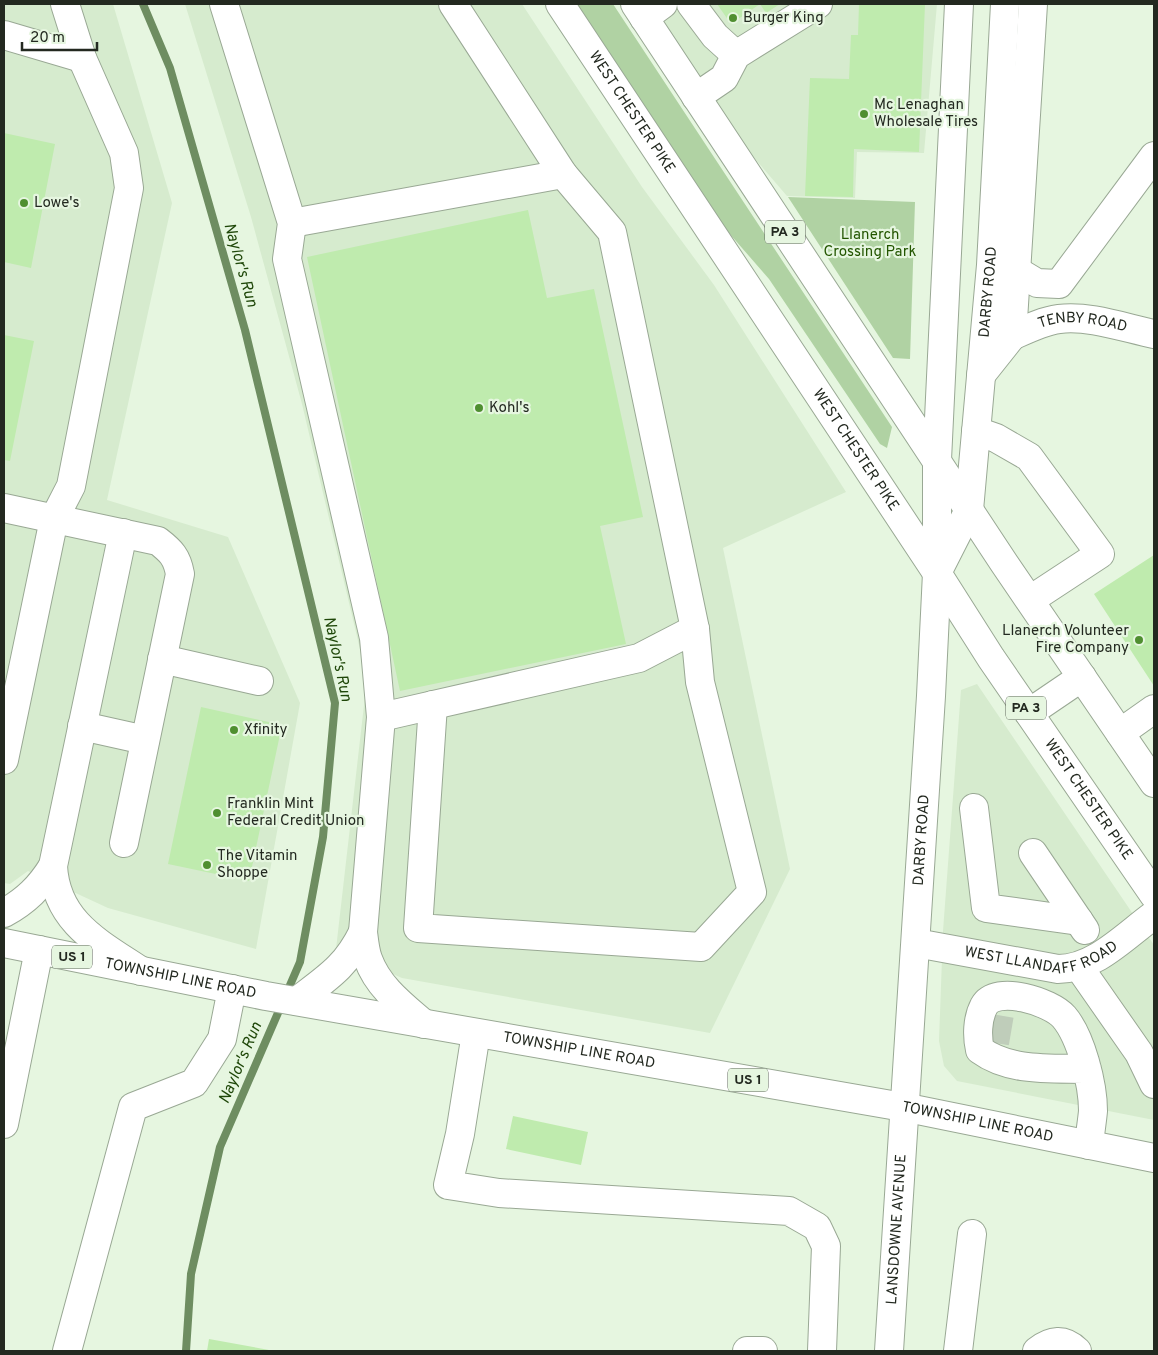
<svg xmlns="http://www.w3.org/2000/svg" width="1158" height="1355" font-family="Overpass,sans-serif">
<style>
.built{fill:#d6ebce}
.green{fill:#b0d2a3}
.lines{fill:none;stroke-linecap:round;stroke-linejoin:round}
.stream{stroke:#6e8d61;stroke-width:8}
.building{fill:#bfebae}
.minor-tunnel{stroke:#bfcdba;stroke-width:28;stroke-dasharray:28 14;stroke-linecap:butt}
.minor-casing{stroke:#99a894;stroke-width:30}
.major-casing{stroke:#99a894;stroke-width:30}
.highway-casing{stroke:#99a894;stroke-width:30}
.minor{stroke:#fff;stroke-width:28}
.major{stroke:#fff;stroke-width:28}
.highway{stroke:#fff;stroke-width:28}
.poi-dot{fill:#4f8f30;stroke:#e6f6e0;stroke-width:2}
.labels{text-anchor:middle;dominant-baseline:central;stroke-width:4.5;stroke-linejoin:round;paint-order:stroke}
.shield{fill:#e6f6e0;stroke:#5e665a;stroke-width:1}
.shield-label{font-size:14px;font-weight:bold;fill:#232920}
.poi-label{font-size:15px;fill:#232920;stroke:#e6f6e0;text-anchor:start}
.street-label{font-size:15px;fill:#232920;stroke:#e6f6e0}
.park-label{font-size:15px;fill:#235600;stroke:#e6f6e0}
.water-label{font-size:16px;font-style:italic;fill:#1f4709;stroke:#e6f6e0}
</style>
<rect width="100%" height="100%" fill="#e6f6e0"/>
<!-- built -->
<path class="built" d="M4 4H113L172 203 107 500 228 537 300 703 256 949 108 908 28 871 10 884 4 883Z
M185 4H522L642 187 714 285 846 492 723 548 790 869 710 1033 402 978 336 949 367 679 302 404 251 217Z
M652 4H937L924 153 857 152 855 198 787 196 731 131Z
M977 684 1154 945V1120L957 1081 944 1066 939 1041 943 931 961 690Z"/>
<!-- green -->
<path class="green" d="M572 4H613L892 427 887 448 880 444 769 279 722 225Z
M788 197 915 202 910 359 893 358Z"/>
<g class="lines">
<!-- stream -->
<path class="stream" d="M143 4 170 68 245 330 335 703 323 837 300 962 220 1147 191 1274 186 1351"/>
</g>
<!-- building -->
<path class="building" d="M717 4H780L766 13 760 4 731 24Z
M859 4H925L919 152 854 149 853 197 805 196 810 78 849 79 851 35H858Z
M4 133 55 144 31 268 4 262Z
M528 210 547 298 594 289 643 517 600 526 626 644 400 691 307 257Z
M4 335 34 341 10 461 4 460Z
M1154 555V686L1094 594Z
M201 707 282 725 249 881 168 864Z
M513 1116 588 1132 581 1165 506 1149Z
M209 1339 269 1350V1351H207Z"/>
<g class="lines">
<!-- minor-tunnel -->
<path class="minor-tunnel" d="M995 1043 1001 1008"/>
<!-- minor casing -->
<g class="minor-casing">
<g id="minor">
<path d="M224 4 292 223 287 259 374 638 381 717 363 932C364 940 365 951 368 959 378 987 402 1005 424 1024"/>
<path d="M691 4 715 36 736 55"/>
<path d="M644 18 663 4"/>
<path d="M4 35 82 58"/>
<path d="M696 97 724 78 736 55 818 4"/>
<path d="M292 223 563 174"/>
<path d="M1017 271 1037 283 1059 284 1154 156"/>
<path id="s1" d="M1012 336C1027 329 1043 321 1059 319 1089 315 1125 328 1154 334"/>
<path d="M976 431 996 438 1029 457 1100 554 1030 600"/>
<path d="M4 508 158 541C171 551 177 557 180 574L124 843"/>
<path d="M123 533 53 866C56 922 99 943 141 971"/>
<path d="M162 659 259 681"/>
<path d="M433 705 418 928 701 947 752 892 700 682 695 629 612 232 563 174 453 4"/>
<path d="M1029 713 1082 677"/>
<path d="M381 717 639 658 695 629"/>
<path d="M82 726 145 740"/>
<path d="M1120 733 1154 709"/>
<path d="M4 760 54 519 71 486 129 188 124 153 82 58 65 4"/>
<path d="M974 808 986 908 1079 921"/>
<path d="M1033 853 1085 930"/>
<path d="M4 913C26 901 40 887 53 866"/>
<path id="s2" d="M916 943 1058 969C1095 969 1126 935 1154 915"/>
<path d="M1079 967 1139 1053 1154 1084"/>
<path d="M297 1001C327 978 346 967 363 932"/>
<path d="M476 1033 460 1134 448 1185 499 1193 789 1211 817 1227 826 1246 822 1351"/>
<path d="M1087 1069C1051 1068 1010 1072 980 1050 977 1037 977 1019 984 1006 996 984 1051 1002 1064 1017 1081 1037 1093 1084 1093 1111 1092 1122 1090 1133 1089 1145"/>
<path d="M4 1124 39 950"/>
<path d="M67 1351 133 1107 194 1083 222 1039 232 989"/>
<path d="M747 1351H763"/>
<path d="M958 1351 972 1234"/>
<path d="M1037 1351C1051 1340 1064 1338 1077 1351"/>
</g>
</g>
<!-- major casing -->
<g class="major-casing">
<g id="major">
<path d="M981 375 1012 336 1033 4"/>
<path id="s3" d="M939 569 969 510 991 265 1005 4"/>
<path id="s4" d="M889 1351 931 696 937 573V460L959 4"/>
</g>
</g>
<!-- highway casing -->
<g class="highway-casing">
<g id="highway">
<path id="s5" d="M560 4 937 573 991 658 1154 895"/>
<path d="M635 4 1004 563 1154 783"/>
<path id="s6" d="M4 943 266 996 903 1107 1154 1158"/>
</g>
</g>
<!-- minor -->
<use href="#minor" class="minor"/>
<!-- major -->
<use href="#major" class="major"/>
<!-- highway -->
<use href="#highway" class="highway"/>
</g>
<!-- markers -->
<g class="poi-dot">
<circle cx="733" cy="18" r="5"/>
<circle cx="864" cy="114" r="5"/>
<circle cx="24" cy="203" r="5"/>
<circle cx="479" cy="408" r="5"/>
<circle cx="1139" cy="640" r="5"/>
<circle cx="234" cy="730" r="5"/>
<circle cx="217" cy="813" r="5"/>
<circle cx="207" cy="865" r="5"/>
</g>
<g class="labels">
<!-- shield labels -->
<g class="shield">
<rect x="765" y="220.5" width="40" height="23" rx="4"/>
<rect x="1006" y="696.5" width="40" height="23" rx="4"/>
<rect x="52" y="945.5" width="40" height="23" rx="4"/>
<rect x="728" y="1068.5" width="40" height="23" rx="4"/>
</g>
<g class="shield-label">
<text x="785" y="232">PA 3</text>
<text x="1026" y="708">PA 3</text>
<text x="72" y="957">US 1</text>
<text x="748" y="1080">US 1</text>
</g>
<!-- poi labels -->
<g class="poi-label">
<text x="743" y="18">Burger King</text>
<text x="874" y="105">Mc Lenaghan<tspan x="874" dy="17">Wholesale Tires</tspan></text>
<text x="34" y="203">Lowe's</text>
<text x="489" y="408">Kohl's</text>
<text x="1129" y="631" text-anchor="end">Llanerch Volunteer<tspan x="1129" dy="17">Fire Company</tspan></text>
<text x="244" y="730">Xfinity</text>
<text x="227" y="804">Franklin Mint<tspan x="227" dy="17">Federal Credit Union</tspan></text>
<text x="217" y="856">The Vitamin<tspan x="217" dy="17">Shoppe</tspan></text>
</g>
<!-- street labels -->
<g class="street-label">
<text stroke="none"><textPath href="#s5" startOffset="130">WEST CHESTER PIKE</textPath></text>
<text stroke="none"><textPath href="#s3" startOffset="285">DARBY ROAD</textPath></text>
<text stroke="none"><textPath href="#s1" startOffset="74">TENBY ROAD</textPath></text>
<text stroke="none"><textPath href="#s5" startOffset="535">WEST CHESTER PIKE</textPath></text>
<text stroke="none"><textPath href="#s5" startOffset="955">WEST CHESTER PIKE</textPath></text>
<text stroke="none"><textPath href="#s4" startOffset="512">DARBY ROAD</textPath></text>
<text stroke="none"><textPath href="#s2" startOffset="129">WEST LLANDAFF ROAD</textPath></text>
<text stroke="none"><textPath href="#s6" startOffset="180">TOWNSHIP LINE ROAD</textPath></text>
<text stroke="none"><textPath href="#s6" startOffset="585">TOWNSHIP LINE ROAD</textPath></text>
<text stroke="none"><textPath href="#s6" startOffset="990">TOWNSHIP LINE ROAD</textPath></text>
<text stroke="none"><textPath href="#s4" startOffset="122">LANSDOWNE AVENUE</textPath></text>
</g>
<!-- park labels -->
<g class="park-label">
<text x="870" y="235">Llanerch<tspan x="870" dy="17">Crossing Park</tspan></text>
</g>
<!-- water labels -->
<g class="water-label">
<text transform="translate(240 265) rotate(74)">Naylor's Run</text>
<text transform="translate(337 659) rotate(78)">Naylor's Run</text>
<text transform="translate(241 1063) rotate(-67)">Naylor's Run</text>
</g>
</g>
<!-- border -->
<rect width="1158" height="1355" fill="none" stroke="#232920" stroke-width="10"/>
<!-- scale -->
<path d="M22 42v8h75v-8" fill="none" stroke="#232920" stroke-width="2.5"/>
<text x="30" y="42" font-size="15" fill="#232920" stroke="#e6f6e0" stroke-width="4" paint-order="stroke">20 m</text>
</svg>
